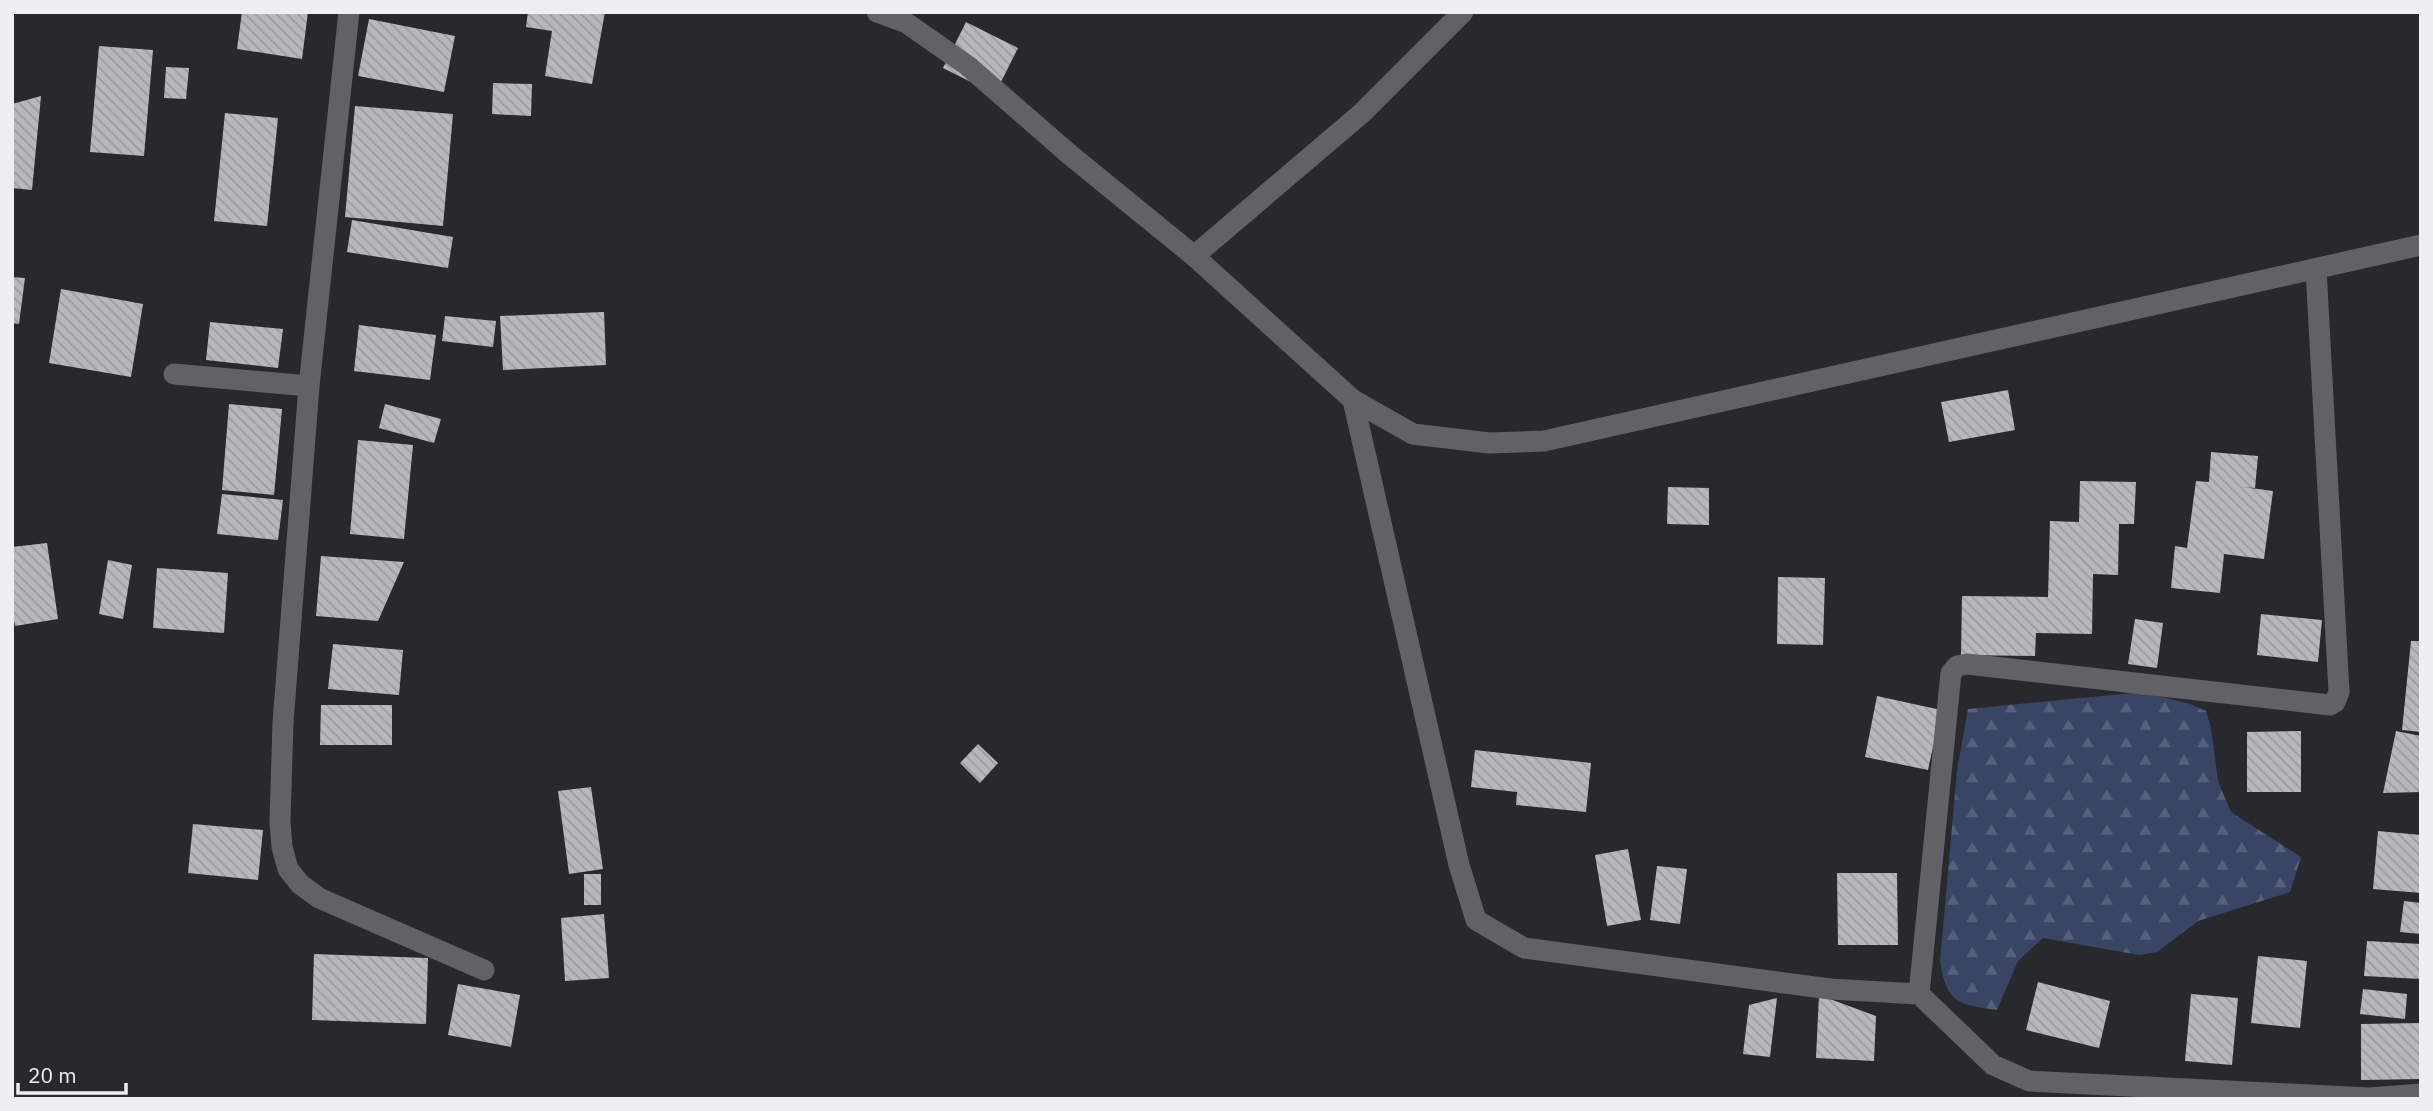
<svg xmlns="http://www.w3.org/2000/svg" width="2433" height="1111" font-family="'IBM Plex Sans',sans-serif">
<style>
.forest{fill:url(#forest-firs)}
.building{fill:url(#building-back-hatch)}
.lines{fill:none;stroke-linecap:round;stroke-linejoin:round}
.street{stroke:#606266;stroke-width:21}
</style>
<defs>
<pattern id="forest-firs" width="22" height="20" patternUnits="userSpaceOnUse" patternTransform="scale(1.75)"><rect width="22" height="20" fill="#384564"/><path d="M5 1l3.5 6h-7zM16 11l3.5 6h-7z" fill="#55607b"/></pattern>
<pattern id="building-back-hatch" width="6" height="6" patternUnits="userSpaceOnUse" patternTransform="scale(1.75)"><rect width="6" height="6" fill="#b6b8bc"/><path d="M-1 5l2 2M0 0l6 6M5-1l2 2" fill="none" stroke="#9a9c9f"/></pattern>
</defs>
<rect width="100%" height="100%" fill="#27292c"/>
<!-- forest -->
<path class="forest" d="M2143 692 2190 704 2206 711 2211 728 2218 781 2231 812 2301 857 2290 892 2198 921 2157 952 2139 955 2043 938 2018 961 1997 1010C1958 1004 1947 1004 1940 961L1957 771 1968 709Z"/>
<!-- building -->
<path class="building" d="M242 12H308L302 59 237 49Z
M528 12H605L592 84 545 76 552 31 526 27Z
M369 19 455 36 444 92 358 76Z
M966 22 1018 48 995 94 943 68Z
M99 46 153 50 144 156 90 152Z
M166 67 189 68 186 99 164 98Z
M493 83 532 84 531 116 492 114Z
M41 96 32 190 12 188V104Z
M355 106 453 114 443 226 345 217Z
M225 113 278 118 267 226 214 221Z
M352 220 453 237 448 268 347 252Z
M12 277 25 278 19 324 12 323Z
M61 289 143 304 131 377 49 363Z
M604 312 606 365 503 370 500 316Z
M445 316 496 321 493 347 442 341Z
M210 322 283 329 278 368 206 360Z
M359 325 436 335 430 380 354 371Z
M2008 390 2015 430 1949 442 1941 402Z
M229 404 282 409 274 495 222 490Z
M385 404 441 419 434 443 379 428Z
M358 440 413 445 404 539 350 534Z
M2211 452 2258 456 2255 488 2243 487 2273 491 2264 559 2224 554 2220 593 2171 588 2175 546 2187 548 2196 481 2209 482Z
M2080 481 2136 482 2134 524H2119L2118 575 2093 574 2092 634 2036 633 2035 656 1961 655 1962 596 2048 597 2050 521 2079 522Z
M1668 487 1709 488V525L1667 524Z
M222 494 283 500 278 540 217 534Z
M47 543 58 619 15 626 12 609V547Z
M321 556 404 562 378 621 316 616Z
M108 560 132 565 123 619 99 614Z
M157 568 228 573 224 633 153 628Z
M1778 577 1825 578 1823 645 1777 644Z
M2261 614 2322 620 2318 662 2257 655Z
M2135 619 2163 623 2157 668 2128 664Z
M2411 641H2421V732L2402 730Z
M333 644 403 650 399 695 328 689Z
M1877 696 1941 710 1928 770 1865 757Z
M321 705H392V745H320Z
M2301 731V792H2247V732Z
M2396 731 2421 736V792L2383 793Z
M978 744 998 763 980 783 960 763Z
M1475 750 1591 763 1586 812 1516 805 1517 792 1471 787Z
M591 787 603 869 569 874 558 791Z
M193 824 263 830 258 880 188 873Z
M2378 831 2421 835V893L2373 889Z
M1628 849 1641 920 1607 926 1595 855Z
M1657 866 1687 869 1680 924 1650 920Z
M1837 873H1897L1898 945H1838Z
M584 874H601V905H584Z
M2404 901 2421 903V934L2400 932Z
M604 914 609 978 565 981 561 918Z
M2367 941 2421 944V979L2364 976Z
M314 954 428 958 426 1024 312 1020Z
M2258 956 2307 961 2300 1028 2251 1023Z
M2038 982 2110 1001 2099 1048 2026 1030Z
M458 984 520 995 511 1047 448 1035Z
M2363 989 2407 994 2405 1019 2360 1014Z
M2191 994 2238 998 2232 1065 2185 1061Z
M1819 995 1876 1016 1874 1061 1816 1058Z
M1777 998 1770 1057 1743 1054 1749 1005Z
M2421 1023V1079L2361 1080V1024Z"/>
<g class="lines">
<!-- street -->
<path class="street" d="M349 12 309 386 283 723 280 821 282 847 288 869 300 884 319 898 484 970
M877 12 905 22 968 66 1069 154 1194 256 1353 400 1413 434 1489 443 1544 441 2421 245
M1194 256 1362 113 1463 12
M174 374 309 386
M1353 400 1459 865 1476 920 1524 948 1830 989 1919 994 1993 1065 2029 1081 2369 1098 2421 1094
M1919 994 1951 673 1957 666 1967 664 2330 705 2335 702 2339 692 2316 269"/>
</g>
<!-- border -->
<rect width="2433" height="1111" fill="none" stroke="#eeeff1" stroke-width="28"/>
<!-- scale -->
<path d="M18 1083v10h108v-10" fill="none" stroke="#eeeff1" stroke-width="3.5"/>
<text x="28" y="1083" font-size="21" fill="#eeeff1" stroke="#27292c" stroke-width="5" paint-order="stroke">20 m</text>
</svg>
